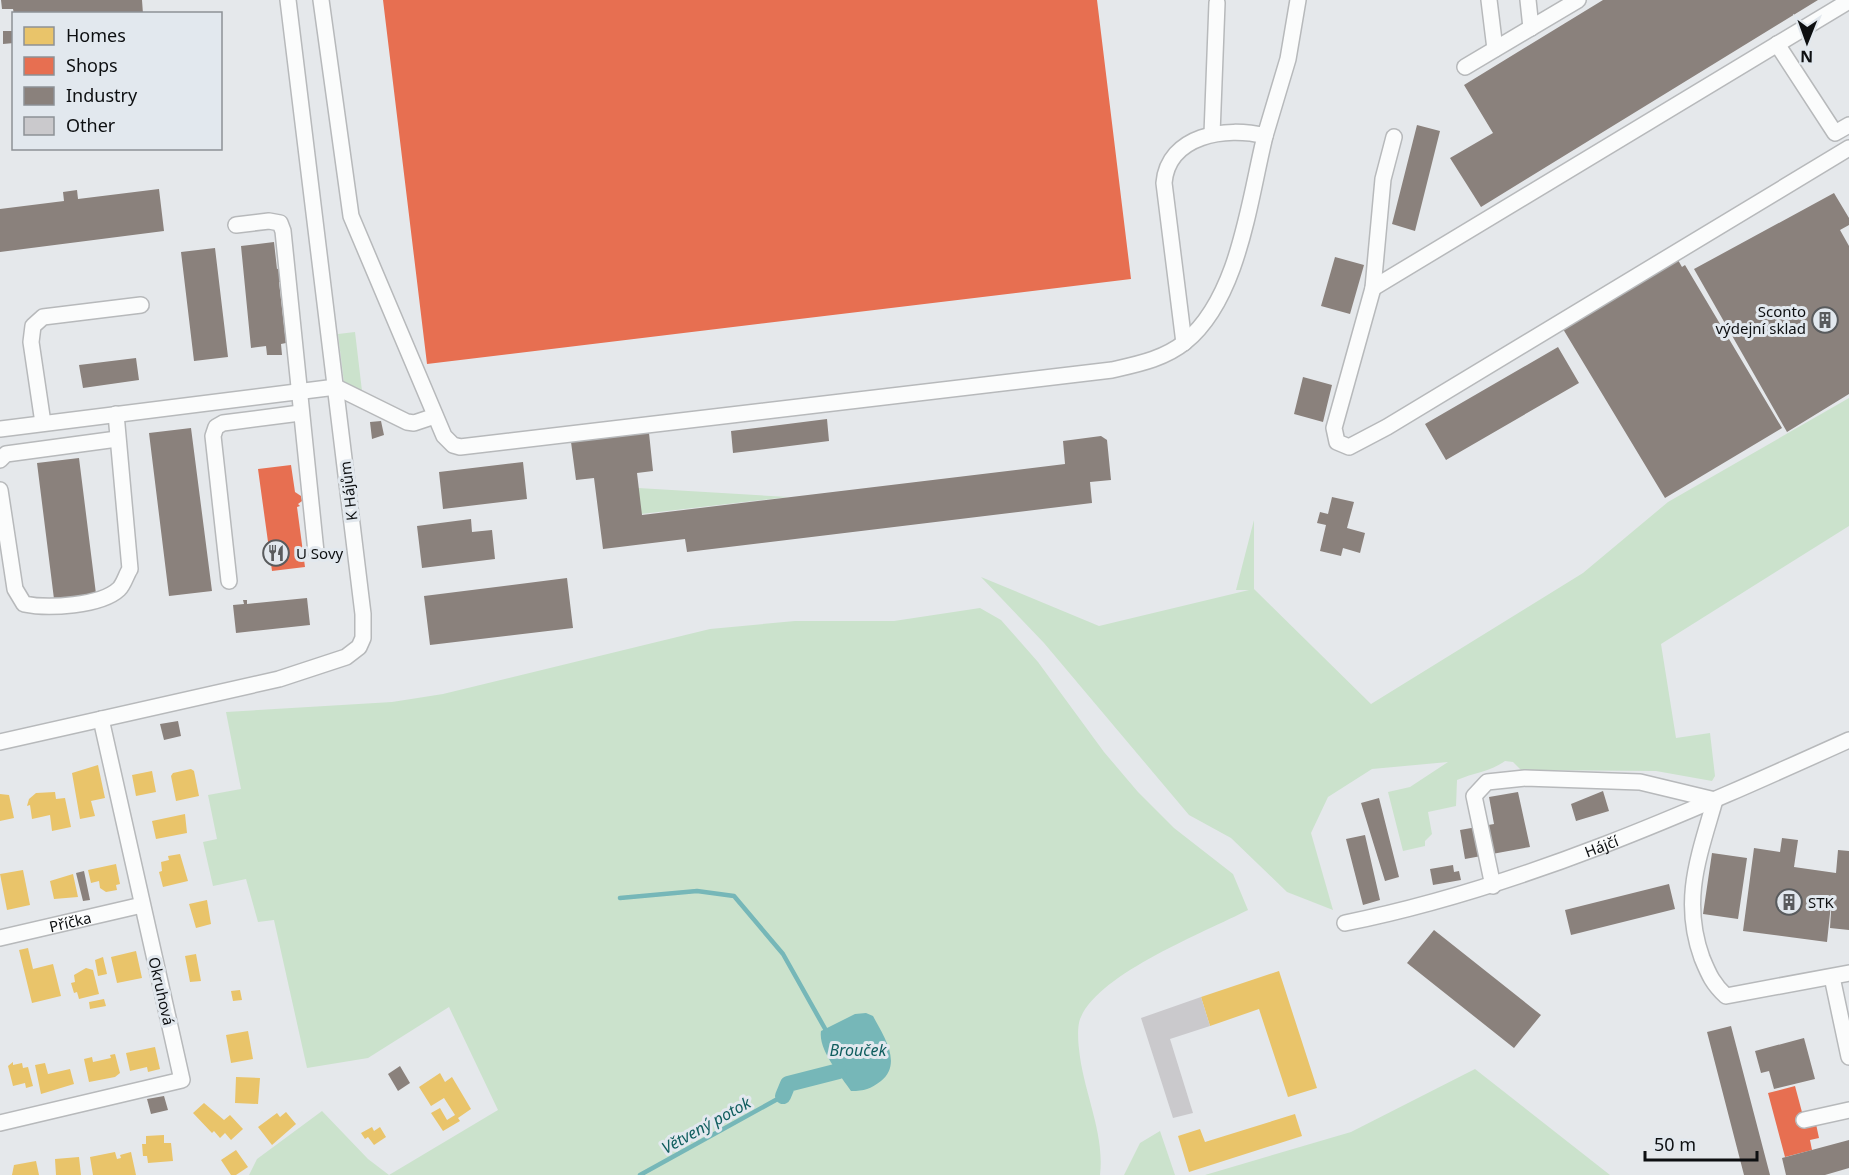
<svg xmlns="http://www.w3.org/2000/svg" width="1849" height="1175" font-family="'Noto Sans',sans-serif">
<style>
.green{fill:#cbe2cc}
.water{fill:#76b7b8}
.homes{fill:#e9c46a}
.shops{fill:#e76f51}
.industry{fill:#8a817c}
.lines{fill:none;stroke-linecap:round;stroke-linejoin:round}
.stream{stroke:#76b7b8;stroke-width:4.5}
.canal{stroke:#76b7b8;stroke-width:16}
.building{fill:#cac9cc}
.minor-casing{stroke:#b7b9bb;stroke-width:18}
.minor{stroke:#fbfcfc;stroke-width:15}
.labels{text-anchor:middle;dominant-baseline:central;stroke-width:6;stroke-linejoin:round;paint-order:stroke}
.poi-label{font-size:15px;fill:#0d0f11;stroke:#e2e8ee;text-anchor:start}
.street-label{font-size:15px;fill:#0d0f11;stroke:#e2e8ee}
.water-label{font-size:16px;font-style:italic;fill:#0f5d5e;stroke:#e2e8ee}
</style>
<rect width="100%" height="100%" fill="#e5e8eb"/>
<!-- green -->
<path class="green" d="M355 332 362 391H345L338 334Z
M1849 398V526L1661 644 1676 738 1710 733 1715 776 1712 781 1656 771 1521 770 1513 762 1505 761C1492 771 1473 773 1457 780L1456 806 1428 812 1432 834 1425 841V846L1403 851 1388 792 1410 787 1448 762 1372 769 1328 797 1311 833 1333 910 1287 892 1231 838 1189 815 1044 643 981 577 1099 626 1249 590H1236L1254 520V589L1371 704 1583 573 1668 502Z
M638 488 788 497 641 514Z
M980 608 1001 620 1038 662 1104 752 1138 792 1174 828 1233 874 1248 910C1205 932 1100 973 1081 1017 1077 1024 1078 1041 1079 1049 1083 1091 1105 1133 1100 1175H249L257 1159 322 1111 368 1159 389 1175 498 1110 449 1007 368 1058 307 1068 274 920 258 922 246 879 213 886 203 842 217 839 208 795 241 789 226 712 392 702 443 694 710 629 795 621H894Z
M1475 1069 1610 1175H1205L1351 1132Z
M1160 1131 1175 1175H1124L1140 1143Z"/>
<!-- water -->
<path class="water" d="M866 1013 873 1016C883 1035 903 1063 881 1081 870 1089 865 1091 851 1091 841 1076 818 1050 821 1031L855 1014Z"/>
<!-- homes -->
<path class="homes" d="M98 765 105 798 91 801 95 816 80 819 72 773Z
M191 769 194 771 199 796 176 801 171 776 173 773Z
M152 771 156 792 136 796 132 775Z
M55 792 56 799 65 798 71 827 52 831 50 815 32 819 30 805 27 806 29 799 36 793Z
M0 794 9 795 14 818 0 821Z
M185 814 187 833 156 839 152 821Z
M180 854 188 881 163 887 159 872 162 871 161 862 169 860 168 856Z
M116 864 120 884 116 885 117 890 106 892 100 888 99 881 91 883 88 870Z
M23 870 30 905 7 910 0 874Z
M73 874 78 897 54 899 50 881Z
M207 900 211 924 196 928 189 904Z
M28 948 33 969 53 964 61 996 32 1003 19 950Z
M136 951 142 978 117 983 111 957Z
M196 954 201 981 190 982 185 956Z
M103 957 107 974 98 976 95 960Z
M86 968 93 970 99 994 79 999 77 992 74 993 71 983 75 982 74 975Z
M1279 971 1317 1088 1288 1097 1259 1009 1210 1026 1201 997Z
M240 990 242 1000 233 1001 231 991Z
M104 999 106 1006 90 1009 89 1002Z
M248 1031 253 1059 231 1063 226 1035Z
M155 1047 160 1069 148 1072 147 1067 130 1071 126 1053Z
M115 1054 120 1073 115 1077 89 1082 84 1059 92 1057 93 1062 111 1058 110 1055Z
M13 1062V1065L22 1063 23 1068 28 1067 33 1086 26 1088 25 1083 13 1086 8 1066Z
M45 1063 48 1074 70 1069 74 1084 41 1094 35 1065Z
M440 1073 445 1082 452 1077 471 1109 458 1118 460 1121 443 1131 431 1113 440 1108 447 1120 455 1115 444 1098 431 1106 419 1087Z
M236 1077 260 1078 258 1104 235 1103Z
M204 1103 224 1120 230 1115 243 1129 231 1140 225 1133 220 1138 214 1131 212 1133 193 1113Z
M286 1112 296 1124 272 1145 258 1127 277 1113 280 1117Z
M1295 1114 1302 1136 1189 1172 1178 1136 1200 1129 1205 1142Z
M372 1127 374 1131 380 1127 386 1137 374 1145 368 1137 365 1139 361 1133Z
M164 1135V1143H171L173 1161 148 1163 147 1156H143L142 1144H146V1136Z
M236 1150 248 1167 236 1175H231L221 1160Z
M115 1152 117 1159 121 1158 120 1155 131 1152 136 1175H93L90 1157Z
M79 1157 81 1175H56L55 1159Z
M36 1161 39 1175H12L14 1165Z"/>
<!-- shops -->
<path class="shops" d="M383 0H1097L1131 279 427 364Z
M291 465 295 492 301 496 302 501 298 504 300 506 297 507 305 567 272 571 258 469Z
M1795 1086 1806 1127 1816 1124 1819 1138 1810 1140 1812 1150 1785 1157 1768 1093Z"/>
<!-- industry -->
<path class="industry" d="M1 0H142L143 14H14L13 9H2Z
M1603 0H1818L1481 207 1450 158 1493 133 1464 85Z
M3 31H14V43L3 44Z
M1417 125 1440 131 1415 231 1392 224Z
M159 189 164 231 0 252V209L64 201 63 192 77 190 78 199Z
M1834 193 1849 218V225L1840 230 1849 246V394L1787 432 1694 269Z
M274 242 277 269 280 268 282 282H279L286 343 281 344 282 355H267L266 346 251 348 241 246Z
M215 248 228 357 194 361 181 252Z
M1335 257 1364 265 1350 314 1321 306Z
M1678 260 1682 267 1685 265 1782 428 1665 498 1563 329Z
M1558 347 1579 383 1446 460 1425 424Z
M136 358 139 380 83 388 79 365Z
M1303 377 1332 385 1323 422 1294 414Z
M827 419 829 441 733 453 731 431Z
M381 421 384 435 372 439 370 422Z
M191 428 212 591 169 596 149 433Z
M649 433 653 471 637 473 642 515 1065 464 1063 441 1101 436 1107 440 1111 480 1090 482 1092 503 687 552 685 539 603 549 594 478 576 480 571 442Z
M79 458 96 594 54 599 37 463Z
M523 462 527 499 443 509 439 472Z
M1332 497 1354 502 1347 528 1365 533 1360 553 1343 548 1341 556 1320 551 1326 525 1317 523 1320 512 1328 514Z
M471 519 472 532 492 530 495 559 422 568 417 526Z
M567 578 573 628 430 645 424 596Z
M307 598 310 625 236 633 233 605 244 604 243 600H247V604Z
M178 721 181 736 164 740 160 724Z
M1603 791 1609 811 1576 821 1571 804Z
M1518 792 1530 847 1465 859 1460 830 1494 824 1489 797Z
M1379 798 1399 877 1385 881 1361 803Z
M1365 835 1380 900 1363 905 1346 839Z
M1782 838 1798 840 1794 867 1836 873 1838 850 1849 851V930L1830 928 1832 895 1827 942 1743 931 1754 848 1780 852Z
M1712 853 1747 858 1738 919 1703 914Z
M1453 865 1454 872 1459 871 1461 880 1433 885 1430 869Z
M84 871 90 900 83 901 76 873Z
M1669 884 1675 909 1571 935 1565 910Z
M1434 930 1541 1015 1514 1048 1407 963Z
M1731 1026 1770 1175H1744L1707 1032Z
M1804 1038 1815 1079 1774 1089 1769 1071 1761 1073 1755 1051Z
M400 1066 410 1083 398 1091 388 1074Z
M164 1096 168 1110 151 1114 147 1099Z
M1849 1140V1168L1825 1175H1786L1782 1158Z"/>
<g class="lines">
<!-- stream -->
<path class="stream" d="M620 898 697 891 734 896 783 954 828 1034
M640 1175 783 1096"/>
<!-- canal -->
<path class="canal" d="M783 1096 788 1084 839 1071"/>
</g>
<!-- building -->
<path class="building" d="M1201 997 1210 1026 1170 1039 1193 1113 1173 1118 1141 1018Z"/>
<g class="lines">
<!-- minor casing -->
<g class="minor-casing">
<g id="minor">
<path d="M321 0 351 216 444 436 453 445 460 447 1112 370C1138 364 1164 359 1185 342 1239 298 1249 201 1265 136"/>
<path d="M1489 0 1495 49"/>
<path d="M1528 0 1531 28"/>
<path d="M1777 44 1835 133 1849 125"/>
<path d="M1465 67 1578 0"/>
<path d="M1212 134 1217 3"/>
<path d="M1394 137 1383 179 1373 288 1334 428 1337 442 1349 447 1387 427 1849 148"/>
<path d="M236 225 269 221 280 223 283 231 316 552"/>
<path d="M1373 288 1849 1"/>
<path d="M1184 343 1164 183C1168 135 1226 126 1265 136L1288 59 1298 0"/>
<path d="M43 423 31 342 33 326 43 317 141 305"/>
<path d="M0 429 336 387 407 422 414 423 435 416"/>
<path d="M0 460 6 454 117 439"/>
<path d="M0 490 15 589 24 604C48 609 101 606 119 589 124 584 126 575 130 569L116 414"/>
<path d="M229 581 213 436 216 427 223 423 300 413"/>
<path d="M0 742 279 679 346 657 359 647 363 638V614L288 0"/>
<path d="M1493 886 1474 796 1487 782 1525 778 1640 782 1715 800C1699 856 1681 900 1702 958 1709 975 1713 984 1726 996L1849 973"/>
<path id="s1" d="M1345 923C1520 888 1687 813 1849 740"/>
<path id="s2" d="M0 938 142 905"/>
<path d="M1832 977 1849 1057"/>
<path d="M1804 1120 1849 1110"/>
<path d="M0 1123 182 1080 101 719"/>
</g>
</g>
<!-- minor -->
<use href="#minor" class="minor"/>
</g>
<!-- icons -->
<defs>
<g id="building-ring" transform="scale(1.35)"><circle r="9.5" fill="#e2e8ee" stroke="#595b5d" stroke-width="1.5"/><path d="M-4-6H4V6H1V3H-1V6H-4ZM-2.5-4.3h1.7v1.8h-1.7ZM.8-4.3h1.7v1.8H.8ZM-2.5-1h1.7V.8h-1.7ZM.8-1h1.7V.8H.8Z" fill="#595b5d"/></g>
<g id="restaurant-ring" transform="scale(1.35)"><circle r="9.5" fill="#e2e8ee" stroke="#595b5d" stroke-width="1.5"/><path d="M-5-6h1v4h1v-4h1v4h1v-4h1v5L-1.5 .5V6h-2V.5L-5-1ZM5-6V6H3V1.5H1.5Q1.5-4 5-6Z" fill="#595b5d"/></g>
</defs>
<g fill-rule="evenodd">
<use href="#building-ring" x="1825" y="320"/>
<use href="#restaurant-ring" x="276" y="553"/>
<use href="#building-ring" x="1789" y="902"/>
</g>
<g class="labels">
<!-- poi labels -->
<g class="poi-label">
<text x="1806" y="311" text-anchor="end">Sconto<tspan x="1806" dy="17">výdejní sklad</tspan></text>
<text x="296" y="553">U Sovy</text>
<text x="1808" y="902">STK</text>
</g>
<!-- street labels -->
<g class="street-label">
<text transform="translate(348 491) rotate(-97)">K Hájům</text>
<text stroke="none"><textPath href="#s1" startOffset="268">Hájčí</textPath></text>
<text stroke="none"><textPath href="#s2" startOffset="72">Příčka</textPath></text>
<text transform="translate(162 991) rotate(77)">Okruhová</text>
</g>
<!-- water labels -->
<g class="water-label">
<text x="858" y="1050">Brouček</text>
<text transform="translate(706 1125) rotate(-29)">Větvený potok</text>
</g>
</g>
<!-- legend -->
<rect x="12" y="12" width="210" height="138" fill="#e2e8ee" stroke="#8d9196" stroke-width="1.5"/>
<rect x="24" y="27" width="30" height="18" fill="#e9c46a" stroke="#8d9196" stroke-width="1.5"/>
<text x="66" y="42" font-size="18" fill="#0d0f11">Homes</text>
<rect x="24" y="57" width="30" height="18" fill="#e76f51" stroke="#8d9196" stroke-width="1.5"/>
<text x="66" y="72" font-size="18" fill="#0d0f11">Shops</text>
<rect x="24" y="87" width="30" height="18" fill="#8a817c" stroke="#8d9196" stroke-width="1.5"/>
<text x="66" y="102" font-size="18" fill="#0d0f11">Industry</text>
<rect x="24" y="117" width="30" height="18" fill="#cac9cc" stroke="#8d9196" stroke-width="1.5"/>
<text x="66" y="132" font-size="18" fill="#0d0f11">Other</text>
<!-- north arrow -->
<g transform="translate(1807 42) rotate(181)" stroke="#e2e8ee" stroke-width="4.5" paint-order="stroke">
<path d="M0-4.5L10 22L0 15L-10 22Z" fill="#0d0f11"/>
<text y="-9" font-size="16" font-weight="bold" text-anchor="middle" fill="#0d0f11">N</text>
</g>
<!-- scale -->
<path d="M1645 1151v9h112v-9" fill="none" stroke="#0d0f11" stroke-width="3"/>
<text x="1654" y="1151" font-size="18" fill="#0d0f11" stroke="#e2e8ee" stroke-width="4.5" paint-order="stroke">50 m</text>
</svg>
